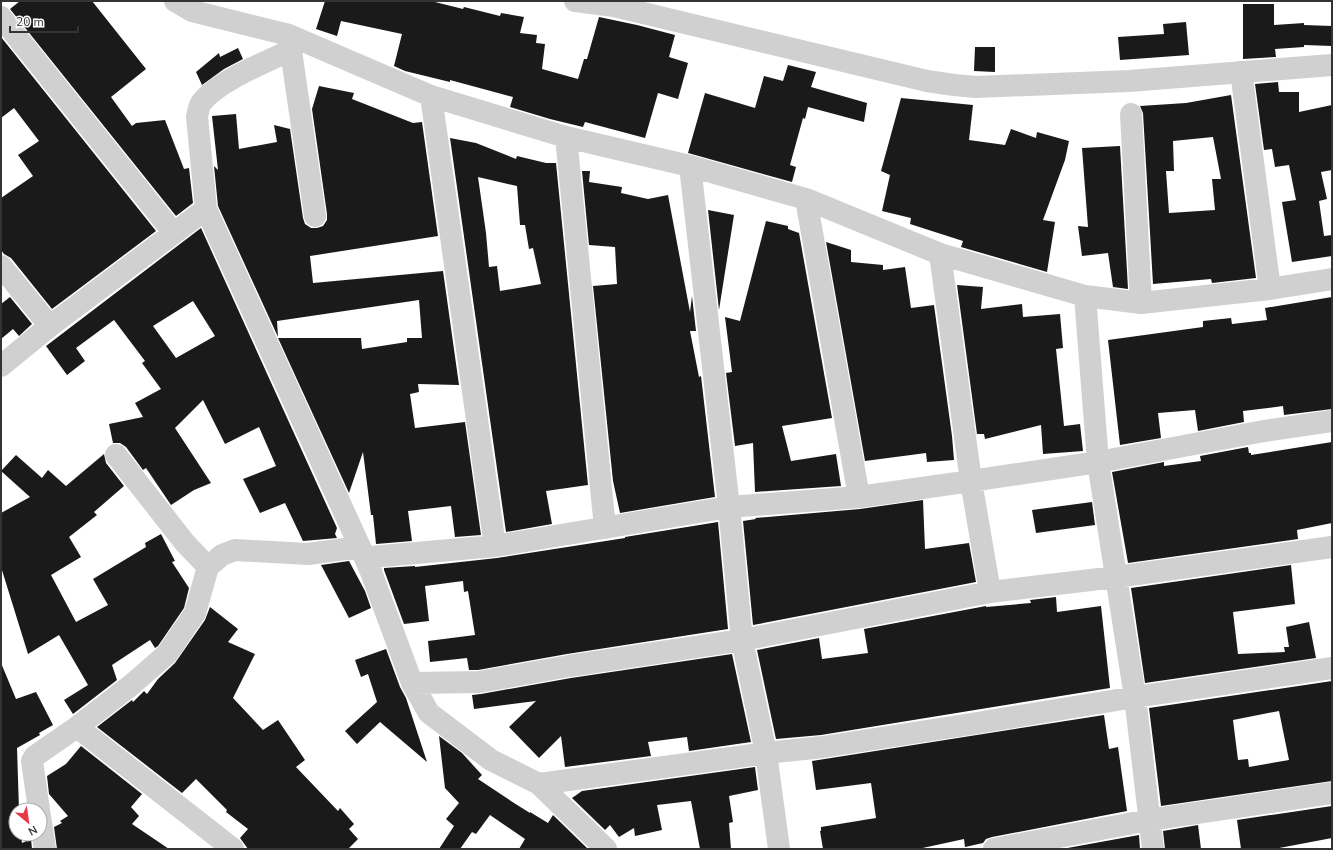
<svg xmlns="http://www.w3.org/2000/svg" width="1333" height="850" font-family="'Nunito Sans',sans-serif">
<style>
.building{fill:#1a1a1a;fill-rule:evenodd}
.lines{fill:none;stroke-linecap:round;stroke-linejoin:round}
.minor{stroke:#d0d0d0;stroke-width:22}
.tertiary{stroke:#d0d0d0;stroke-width:22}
</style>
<rect width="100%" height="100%" fill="#fff"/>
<!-- building -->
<path class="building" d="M20 1H92L146 69 111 97 132 126 136 123 165 120 184 169 189 168 193 203 176 216 10 9Z
M325 1H431L463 9 464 7 500 16 501 13 524 17 520 33 537 35 536 43 545 44 542 69 578 79 584 59H587L599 17 637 25 675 35 669 57 688 63 678 99 658 93 645 138 585 122 583 127 550 119 510 107 513 97 450 80V82L405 71 394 66 402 34 341 21 337 36 316 29Z
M1243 4H1274V25L1304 23V25L1332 26V46L1304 45V47L1275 49 1276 57 1243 59Z
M1186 22 1189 55 1120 60 1118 37 1164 34 1163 24Z
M1 37 156 231 52 309 11 258 4 254 1 250V198L33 176 18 155 39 141 14 108 1 118Z
M975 47H995V72L974 71Z
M238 48 243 59 224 69 202 85 196 72 219 53 220 57Z
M788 65 816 72 811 87 867 103 864 122 808 107 805 119 803 118 790 165 796 167 792 182 688 153 705 93 755 108 764 76 783 81Z
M1278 82 1279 92H1299V112L1332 105V170L1321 172 1327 199 1319 201 1324 236 1332 235V256L1292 262 1282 202 1296 200 1289 165 1275 167 1272 149 1264 150 1255 84Z
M319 86 354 93 352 99 413 123 422 122 438 236 310 256 313 283 443 271 459 385 418 384 419 392 410 394 415 428 465 422 481 535 455 537 451 506 408 511 412 541 376 544 373 515H371L363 452 349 493 278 338H361L362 349 407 342V338H422L419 300 277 321 278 337 218 206 214 166 218 170 212 116 236 114 239 149 277 142 274 125 290 129 303 218 305 224 311 228H317L323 226 327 220V214L312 109Z
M1231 95 1256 278 1212 283 1211 279 1153 284 1143 113 1140 106 1186 103ZM1213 137 1221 179H1212L1215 210 1169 213 1166 171H1174L1173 141Z
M901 98 973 105 969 140 1005 145 1011 129 1036 138 1037 132 1069 141 1065 160 1043 220 1055 222 1047 272 961 247 963 241 910 224 911 218 882 211 890 175 881 171Z
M450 138 476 143 516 159 517 156 546 163H556L588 485 546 491 552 524 506 532ZM478 177 517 186 520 225H525L529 249 533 248 541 284 500 291 497 266 489 267 486 233Z
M1120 146 1128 289 1113 287 1108 253 1082 256 1078 226 1088 227 1082 148Z
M582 171H590L589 182 622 187 621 193 648 199 668 195 690 312 692 296 696 331H690L699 377 701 376 715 497 620 513 613 481 593 286 617 284 615 247 589 245Z
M708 210 734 215 719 310Z
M766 221 788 226V229L799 233 832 418 782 426 791 461 836 454 841 486 755 492 753 443 735 446 726 373 732 372 725 317 740 321Z
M201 228 337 528 335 534 337 538 303 541 285 503 260 513 243 479 276 466 259 427 225 444 203 400 175 428 211 483 194 490 171 505 146 468 143 470 126 447 120 443H113L109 424 143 417 135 403 161 389 142 363 145 361 114 320 76 348 85 361 67 375 46 346ZM193 301 215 336 176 358 153 326Z
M826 242 851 250V262L883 265V270L905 267 911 308 934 305 952 436 954 460 927 462 926 453 865 461Z
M957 285 983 287 981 309 1022 304 1023 317 1060 314 1063 348 1056 349 1064 426 1080 424 1083 451 1043 454 1041 425 985 439 984 434H977Z
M10 297 32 324 19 336 13 329 1 339V304Z
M1332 297V409L1284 415 1283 406 1243 411 1244 422 1198 431 1195 410 1158 413 1161 438 1120 445 1108 340 1203 327V321L1231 318 1232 324 1267 320 1265 308Z
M1332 442V523L1297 530 1298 539 1128 563 1112 472 1164 462V466L1201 461 1200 456 1248 447 1249 453H1251V455Z
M104 454 106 463 124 486 94 512 97 515 69 537 81 557 51 575 76 622 108 605 93 579 146 547 145 543 161 534 175 561 172 562 189 588 184 608 158 646 155 648 150 640 112 665 117 680 73 714 64 700 88 685 59 635 28 654 1 567V513L30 497 1 471 16 455 42 478 48 470 66 486Z
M923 500 925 549 969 543 976 582 753 625 743 521 756 519 755 518 860 509Z
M1092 502 1095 525 1036 533 1032 510Z
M718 522 728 629 567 654 478 670H469L467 658 430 662 428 641 475 635 468 591 464 592 463 581 425 586 429 621 404 624 384 570V568L415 566V567L497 558 625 538V537Z
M349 561 365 591 371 608 349 618 321 565Z
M1291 565 1295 604 1233 612 1238 654 1285 652 1284 647H1289L1286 627 1309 622 1316 658 1145 683 1131 588Z
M1056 597 1057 612 1101 606 1110 688 821 735 776 739 757 650 819 638 822 659 868 653 864 629 986 606V607L1031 603 1030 600Z
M210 607 238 629 228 642 255 654 233 698 263 730 278 720 305 760 296 767 338 811 340 808 354 824 349 829 358 839 348 849H248L240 838 248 829 226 812 227 810 196 779 182 793 97 727 132 700 133 702 144 691 147 694 158 679 175 663 205 620Z
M386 649 400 687 406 698 427 762 380 722 357 744 345 731 377 702 368 674 361 677 355 660Z
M732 654 751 742 689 751 687 737 648 742 651 756 565 767 561 736 539 758 509 727 536 701 474 709 472 695 481 694 571 678Z
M1 663 16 699 36 692 53 725 39 733 40 735 17 748 19 810H16V834H21L22 843 31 839 32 849H1Z
M1332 681V781L1161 806 1149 708ZM1279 711 1289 760 1249 767 1248 759 1238 760 1233 720Z
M1104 715 1109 749 1118 747 1127 811 992 837 986 839 983 843 965 847 964 839 918 849H823L820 831H821V827L876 818 871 783 816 790 812 761Z
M439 736 462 753 482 775 478 779 514 803 530 813V812L548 823 553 815 588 849H519L525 839 490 815 476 834 472 832 460 849H439L454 826 446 819 459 803 445 788Z
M81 746 142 794 131 807 139 816 132 824 169 849H57L54 827 62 823 60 821 68 816 49 794 47 776 66 764Z
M755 767 758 790 729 796 733 822 729 823 731 849H700L691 801 657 805 662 830 635 836 634 828 619 837 610 825 605 830 572 798 582 791Z
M1332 806V838L1274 849H1241L1237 820Z
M1198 825 1201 849H1165L1163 831Z
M1139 835 1140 849H1062Z"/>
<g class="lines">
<!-- minor -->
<path class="minor" d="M175 1 192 11 289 35 431 96 566 137 690 166 806 199 940 254 1085 296 1141 303 1270 289 1332 279
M1 17 173 232
M289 37 315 216
M291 50C266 62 218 81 201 103 199 106 198 112 197 117L206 209 360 547 371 572 412 683 429 713 491 760 539 784 606 849
M1241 72 1270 289
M431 96 495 546
M1131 114 1141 303
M566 137 605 528
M690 166 729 507 742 640 766 753 779 849
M806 199 859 497
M940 254 971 481 990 592
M1 266 50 326
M1085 296 1098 462 1135 697 1153 849
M1 366 50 326 206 209
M116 455 185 543 208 567
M371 572V557L495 546 729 507 859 497 971 481 1098 462 1264 431 1332 421
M412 683 479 682 569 666 742 640 990 592 1116 577 1332 547
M77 727 233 849
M539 784 766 753 823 747 971 724 1135 697 1332 668
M39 810 32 761 35 756 77 727 130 686 167 654 195 613 208 567 222 555 235 550 308 554 360 547
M40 816 45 849
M994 849 1149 820 1332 793"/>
<!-- tertiary -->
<path class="tertiary" d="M575 1 614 6 927 81 954 85 976 87 1129 81 1332 65"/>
</g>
<!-- border -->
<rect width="1333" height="850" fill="none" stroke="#333333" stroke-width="4"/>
<!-- north arrow -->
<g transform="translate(28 822) rotate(151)"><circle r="19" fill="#ffffff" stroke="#adadad"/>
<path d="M0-3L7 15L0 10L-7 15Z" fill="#e63946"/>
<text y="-6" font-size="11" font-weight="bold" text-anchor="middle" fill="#333333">N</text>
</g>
<!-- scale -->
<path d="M10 26v6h68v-6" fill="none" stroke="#333333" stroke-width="2"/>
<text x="16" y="26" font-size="12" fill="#333333" stroke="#ffffff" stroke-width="3" paint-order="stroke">20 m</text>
</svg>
